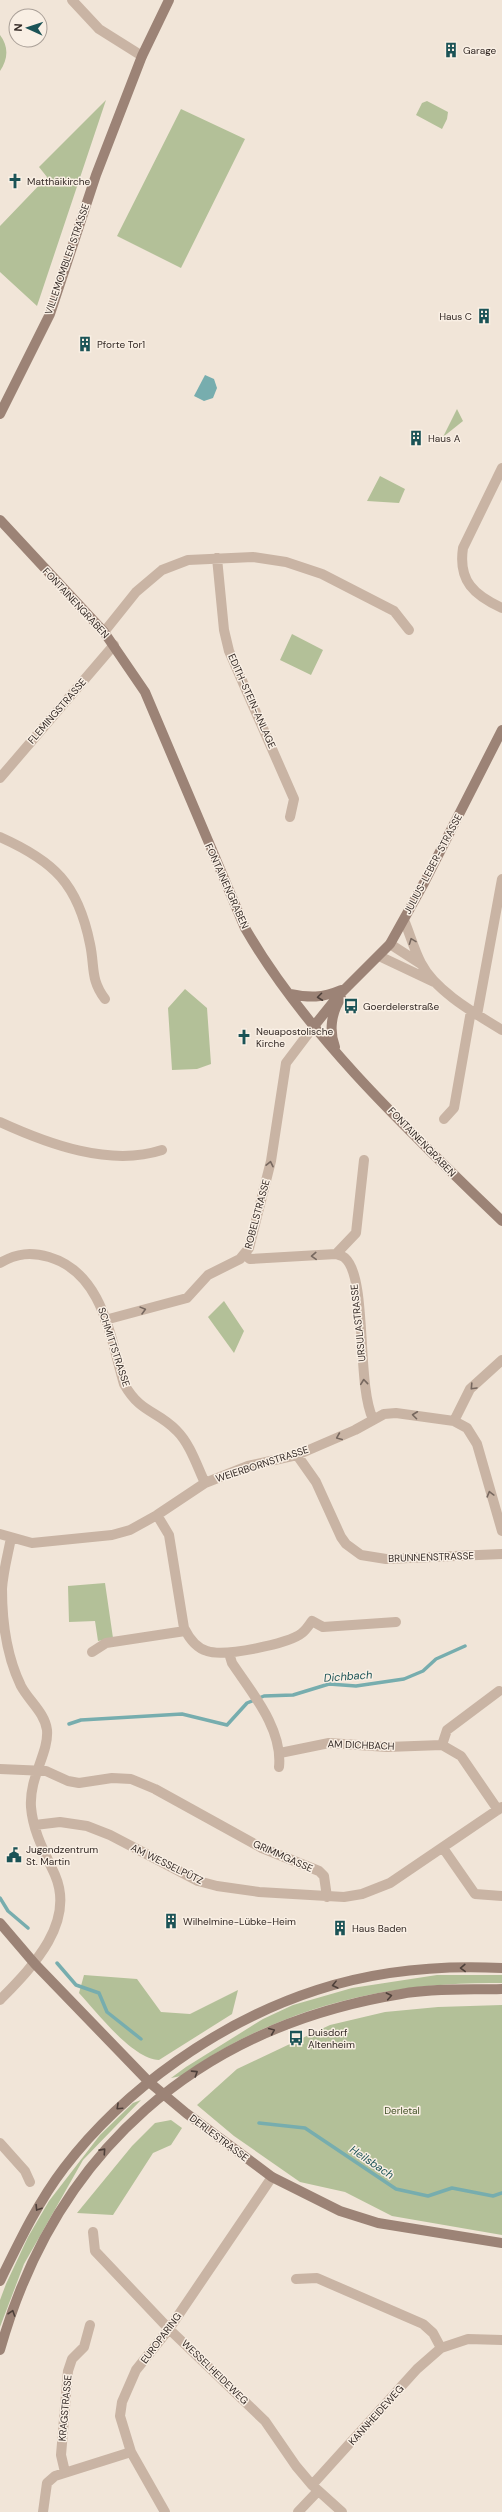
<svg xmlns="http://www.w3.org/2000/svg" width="502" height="2512" font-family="'DM Sans',sans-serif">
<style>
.green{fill:#b3c098}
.water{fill:#77adae}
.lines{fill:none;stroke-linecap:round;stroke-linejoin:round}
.stream{stroke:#77adae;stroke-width:3.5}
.street{stroke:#c9b4a4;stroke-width:10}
.secondary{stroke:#9c8376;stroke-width:10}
.oneway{stroke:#77685f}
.oneway2{stroke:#4e403a}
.labels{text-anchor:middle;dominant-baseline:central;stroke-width:3;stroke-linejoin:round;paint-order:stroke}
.poi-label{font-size:10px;fill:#342a26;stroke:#f9efe4;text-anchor:start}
.street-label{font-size:10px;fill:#342a26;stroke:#f9efe4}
.park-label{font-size:10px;fill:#445329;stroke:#f9efe4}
.water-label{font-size:11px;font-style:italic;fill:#1b5356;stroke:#f9efe4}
</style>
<rect width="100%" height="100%" fill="#f1e5d8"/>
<!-- green -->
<path class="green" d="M0 35C9 47 8 59 0 71Z
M106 100 37 306 0 272V226L47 177 39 167Z
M427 101 448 112 447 119 442 129 416 115 422 103Z
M181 109 245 139 181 268 117 236Z
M457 409 463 421 443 437Z
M380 476 405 489 399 503 367 501Z
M292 634 323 650 311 675 280 660Z
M185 989 207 1008 211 1064 197 1069 172 1070 168 1008Z
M224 1301 244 1331 234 1353 208 1317Z
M105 1583 113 1638 98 1641 95 1621 69 1622 68 1586Z
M84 1975 137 1979 161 2012 190 2014 238 1990 232 2014 159 2060C132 2059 97 2012 79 1993Z
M437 1975H502V1983C386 1981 276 2008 181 2076L171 2078 186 2067 263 2019 293 2005 352 1988Z
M502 2005V2235L392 2216 345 2192 300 2182 234 2136 197 2105 237 2069 330 2025 385 2012 438 2007Z
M141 2100 83 2160 24 2264 0 2327V2300L6 2284 28 2237 49 2201 100 2135 133 2103Z
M171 2120 182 2128 171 2145 153 2153 113 2215 77 2213 132 2146 155 2123Z"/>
<!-- water -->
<path class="water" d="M205 375 214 379 217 388 213 398 204 401 194 396Z"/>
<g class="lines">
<!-- stream -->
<path class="stream" d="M69 1724 81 1720 182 1714 227 1725 247 1703 264 1696 293 1695 329 1684 356 1686 404 1679 423 1671 436 1659 465 1646
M0 1898 8 1911 28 1928
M57 1963 76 1985 99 1993 107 2012 141 2039
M259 2123 305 2128 396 2189 428 2196 452 2188 493 2196 502 2193"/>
<!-- street -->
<path class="street" d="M72 0 99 29 142 56
M502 468 463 548C458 581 474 595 502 608
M217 558 224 630 229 651 294 799 290 817
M104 632 136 592 162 570 188 560 253 557 286 562 322 574 394 611 409 630
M0 778 114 645
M0 837C54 861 78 884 90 944 95 967 90 979 105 999
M404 920C410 934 414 950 421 963 435 991 476 1014 502 1030
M390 944 421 964
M379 956 434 982
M477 1015 502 879
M444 1119 454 1108 471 1011
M0 1122C48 1144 110 1167 162 1150
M336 1254 356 1233 364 1160
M245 1255 250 1259 336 1254C339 1255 343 1256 345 1258 368 1278 356 1384 373 1419
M0 1263C17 1253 31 1252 49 1257 103 1273 110 1337 124 1384 141 1414 157 1410 177 1431 190 1444 197 1466 205 1483
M105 1320 187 1298 208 1275 240 1259 249 1248 271 1161 286 1063 314 1026
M454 1421 470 1389 502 1360
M297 1455 316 1482 341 1537 346 1544 361 1555 386 1559 502 1554
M157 1515 169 1535 184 1628C189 1638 196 1648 207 1651 224 1657 289 1644 302 1633 306 1630 309 1625 312 1621L323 1627 396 1622
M0 1534 32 1543 112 1535 130 1530 157 1515 205 1483 248 1466 297 1455 355 1430 384 1414 396 1413 454 1421 467 1428 477 1444 502 1531
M92 1652 106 1643 185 1631
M229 1653 232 1663C252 1693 283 1729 279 1767
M442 1745 447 1730 499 1691
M280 1753 329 1743 387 1747 442 1745 461 1756 498 1810
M0 1769 46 1771 68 1781 79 1783 112 1778 131 1779 155 1789 262 1848 319 1871 324 1876 327 1897
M35 1825 60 1822 87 1826 110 1835 198 1881 217 1886 259 1892 344 1897 362 1894 390 1883 502 1807
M443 1848 475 1894 502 1896
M0 2000C31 1968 76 1924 55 1875 45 1853 33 1832 31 1807 29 1777 49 1753 47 1730 45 1713 29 1701 21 1686 7 1657 2 1620 2 1589 3 1572 8 1554 11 1538
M0 2143 25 2171 30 2182
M93 2232 95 2251 169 2329 265 2421 296 2466 312 2485 342 2512
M296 2279 317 2278 423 2324 433 2333 441 2348
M65 2472 61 2455 68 2371 72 2359 84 2347 90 2325
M312 2485 417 2369 441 2348 468 2339 502 2340
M43 2512 47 2483 55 2476 131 2452
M165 2512 131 2452 120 2416 122 2402 136 2370 169 2329 272 2177
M298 2512 318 2491"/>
<!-- secondary -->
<path class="secondary" d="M0 414 50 314 96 175 142 56 169 0
M0 520 104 632 145 692 245 928C307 1036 412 1134 502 1221
M290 994C310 998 322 998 341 990
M314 1026 339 995 390 944 424 883 502 730
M335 1047C329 1031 331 1013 341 998
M0 1923 35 1964 149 2082 186 2113 272 2177 340 2211 378 2223 502 2243
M0 2281C19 2242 38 2202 64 2168 125 2088 221 2021 317 1990 375 1971 441 1965 502 1968
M0 2350C56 2151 198 2027 401 1994 434 1988 469 1990 502 1989"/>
</g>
<!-- one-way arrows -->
<defs><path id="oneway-chevron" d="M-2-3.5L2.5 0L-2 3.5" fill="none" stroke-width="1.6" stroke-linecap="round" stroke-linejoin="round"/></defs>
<g class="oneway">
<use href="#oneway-chevron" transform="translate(412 941) rotate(-111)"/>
<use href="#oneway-chevron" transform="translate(270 1164) rotate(-78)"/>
<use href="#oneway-chevron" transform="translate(314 1256) rotate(177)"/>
<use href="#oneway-chevron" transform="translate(143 1310) rotate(-15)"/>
<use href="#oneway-chevron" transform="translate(364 1382) rotate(-96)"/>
<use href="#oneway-chevron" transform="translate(473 1387) rotate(133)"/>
<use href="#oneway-chevron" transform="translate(415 1415) rotate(-173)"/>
<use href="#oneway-chevron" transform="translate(339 1437) rotate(157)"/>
<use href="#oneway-chevron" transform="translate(490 1494) rotate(-105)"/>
</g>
<g class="oneway2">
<use href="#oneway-chevron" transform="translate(320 997) rotate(173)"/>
<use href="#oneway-chevron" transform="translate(463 1968) rotate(178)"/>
<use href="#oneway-chevron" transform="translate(335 1985) rotate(166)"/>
<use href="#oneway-chevron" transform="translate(389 1996) rotate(-11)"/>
<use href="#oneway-chevron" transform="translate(272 2031) rotate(-23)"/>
<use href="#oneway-chevron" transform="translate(195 2073) rotate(-33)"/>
<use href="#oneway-chevron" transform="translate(119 2107) rotate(137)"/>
<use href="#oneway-chevron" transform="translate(103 2151) rotate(-48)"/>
<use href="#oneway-chevron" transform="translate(38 2208) rotate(122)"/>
<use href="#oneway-chevron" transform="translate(12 2313) rotate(-71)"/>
</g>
<!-- icons -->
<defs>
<g id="building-bare" transform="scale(1.2)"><path d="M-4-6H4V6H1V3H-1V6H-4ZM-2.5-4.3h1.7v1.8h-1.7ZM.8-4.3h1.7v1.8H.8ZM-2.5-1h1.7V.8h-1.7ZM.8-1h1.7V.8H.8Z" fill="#1b5356" stroke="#f9efe4" stroke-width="2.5" paint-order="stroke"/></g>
<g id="church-bare" transform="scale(1.2)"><path d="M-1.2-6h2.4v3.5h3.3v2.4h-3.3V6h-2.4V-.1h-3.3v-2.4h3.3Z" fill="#1b5356" stroke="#f9efe4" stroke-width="2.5" paint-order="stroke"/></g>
<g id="bus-bare" transform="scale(1.2)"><path d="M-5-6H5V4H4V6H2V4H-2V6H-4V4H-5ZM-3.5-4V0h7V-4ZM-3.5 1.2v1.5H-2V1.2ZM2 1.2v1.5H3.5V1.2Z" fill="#1b5356" stroke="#f9efe4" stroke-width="2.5" paint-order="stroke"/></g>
<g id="civic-bare" transform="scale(1.2)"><path d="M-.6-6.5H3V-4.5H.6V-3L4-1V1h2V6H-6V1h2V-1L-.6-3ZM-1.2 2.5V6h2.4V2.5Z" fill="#1b5356" stroke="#f9efe4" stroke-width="2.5" paint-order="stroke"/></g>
</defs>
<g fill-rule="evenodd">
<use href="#building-bare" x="451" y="50"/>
<use href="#church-bare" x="15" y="181"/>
<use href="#building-bare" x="484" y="316"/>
<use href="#building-bare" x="85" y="344"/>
<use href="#building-bare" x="416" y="438"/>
<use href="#bus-bare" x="351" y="1006"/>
<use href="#church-bare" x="244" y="1037"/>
<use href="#civic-bare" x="14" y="1855"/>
<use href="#building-bare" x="171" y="1921"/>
<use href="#building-bare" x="340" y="1928"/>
<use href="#bus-bare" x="296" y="2038"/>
</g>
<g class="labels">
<!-- poi labels -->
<g class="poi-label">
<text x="463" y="50">Garage</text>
<text x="27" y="181">Matthäikirche</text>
<text x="472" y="316" text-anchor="end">Haus C</text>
<text x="97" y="344">Pforte Tor1</text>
<text x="428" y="438">Haus A</text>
<text x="363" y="1006">Goerdelerstraße</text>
<text x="256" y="1031">Neuapostolische<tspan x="256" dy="12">Kirche</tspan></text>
<text x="26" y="1849">Jugendzentrum<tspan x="26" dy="12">St. Martin</tspan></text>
<text x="183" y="1921">Wilhelmine-Lübke-Heim</text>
<text x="352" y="1928">Haus Baden</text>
<text x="308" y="2032">Duisdorf<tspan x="308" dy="12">Altenheim</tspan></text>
</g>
<!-- street labels -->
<g class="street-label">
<text transform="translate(67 259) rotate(-71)">VILLEMOMBLER STRASSE</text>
<text transform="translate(76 603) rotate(47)">FONTAINENGRABEN</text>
<text transform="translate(252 701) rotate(66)">EDITH-STEIN-ANLAGE</text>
<text transform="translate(57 711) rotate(-49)">FLEMINGSTRASSE</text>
<text transform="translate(433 864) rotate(-62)">JULIUS-LEBER-STRASSE</text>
<text transform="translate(227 886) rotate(66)">FONTAINENGRABEN</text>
<text transform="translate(422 1142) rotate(46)">FONTAINENGRABEN</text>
<text transform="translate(257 1214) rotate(-75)">ROBELSTRASSE</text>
<text transform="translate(358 1323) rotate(-96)">URSULASTRASSE</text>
<text transform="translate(114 1347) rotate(72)">SCHMITTSTRASSE</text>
<text transform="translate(262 1464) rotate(-18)">WEIERBORNSTRASSE</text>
<text transform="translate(431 1557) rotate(-2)">BRUNNENSTRASSE</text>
<text transform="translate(361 1745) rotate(2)">AM DICHBACH</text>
<text transform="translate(283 1856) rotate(24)">GRIMMGASSE</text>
<text transform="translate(167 1864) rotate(26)">AM WESSELPÜTZ</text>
<text transform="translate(219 2138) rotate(37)">DERLESTRASSE</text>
<text transform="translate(161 2338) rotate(-53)">EUROPARING</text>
<text transform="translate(215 2372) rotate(44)">WESSELHEIDEWEG</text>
<text transform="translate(65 2408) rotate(-85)">KRAGSTRASSE</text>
<text transform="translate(376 2415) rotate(-48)">KANNHEIDEWEG</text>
</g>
<!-- park labels -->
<g class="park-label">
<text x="402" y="2110">Derletal</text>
</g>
<!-- water labels -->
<g class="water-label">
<text transform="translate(348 1676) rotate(-4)">Dichbach</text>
<text transform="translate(372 2162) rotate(34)">Heilsbach</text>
</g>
</g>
<!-- north arrow -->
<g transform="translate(28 28) rotate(273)"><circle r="19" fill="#f9efe4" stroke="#aaa098"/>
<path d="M0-3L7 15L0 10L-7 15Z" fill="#1b5356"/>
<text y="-6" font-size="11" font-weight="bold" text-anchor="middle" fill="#342a26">N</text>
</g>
</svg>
